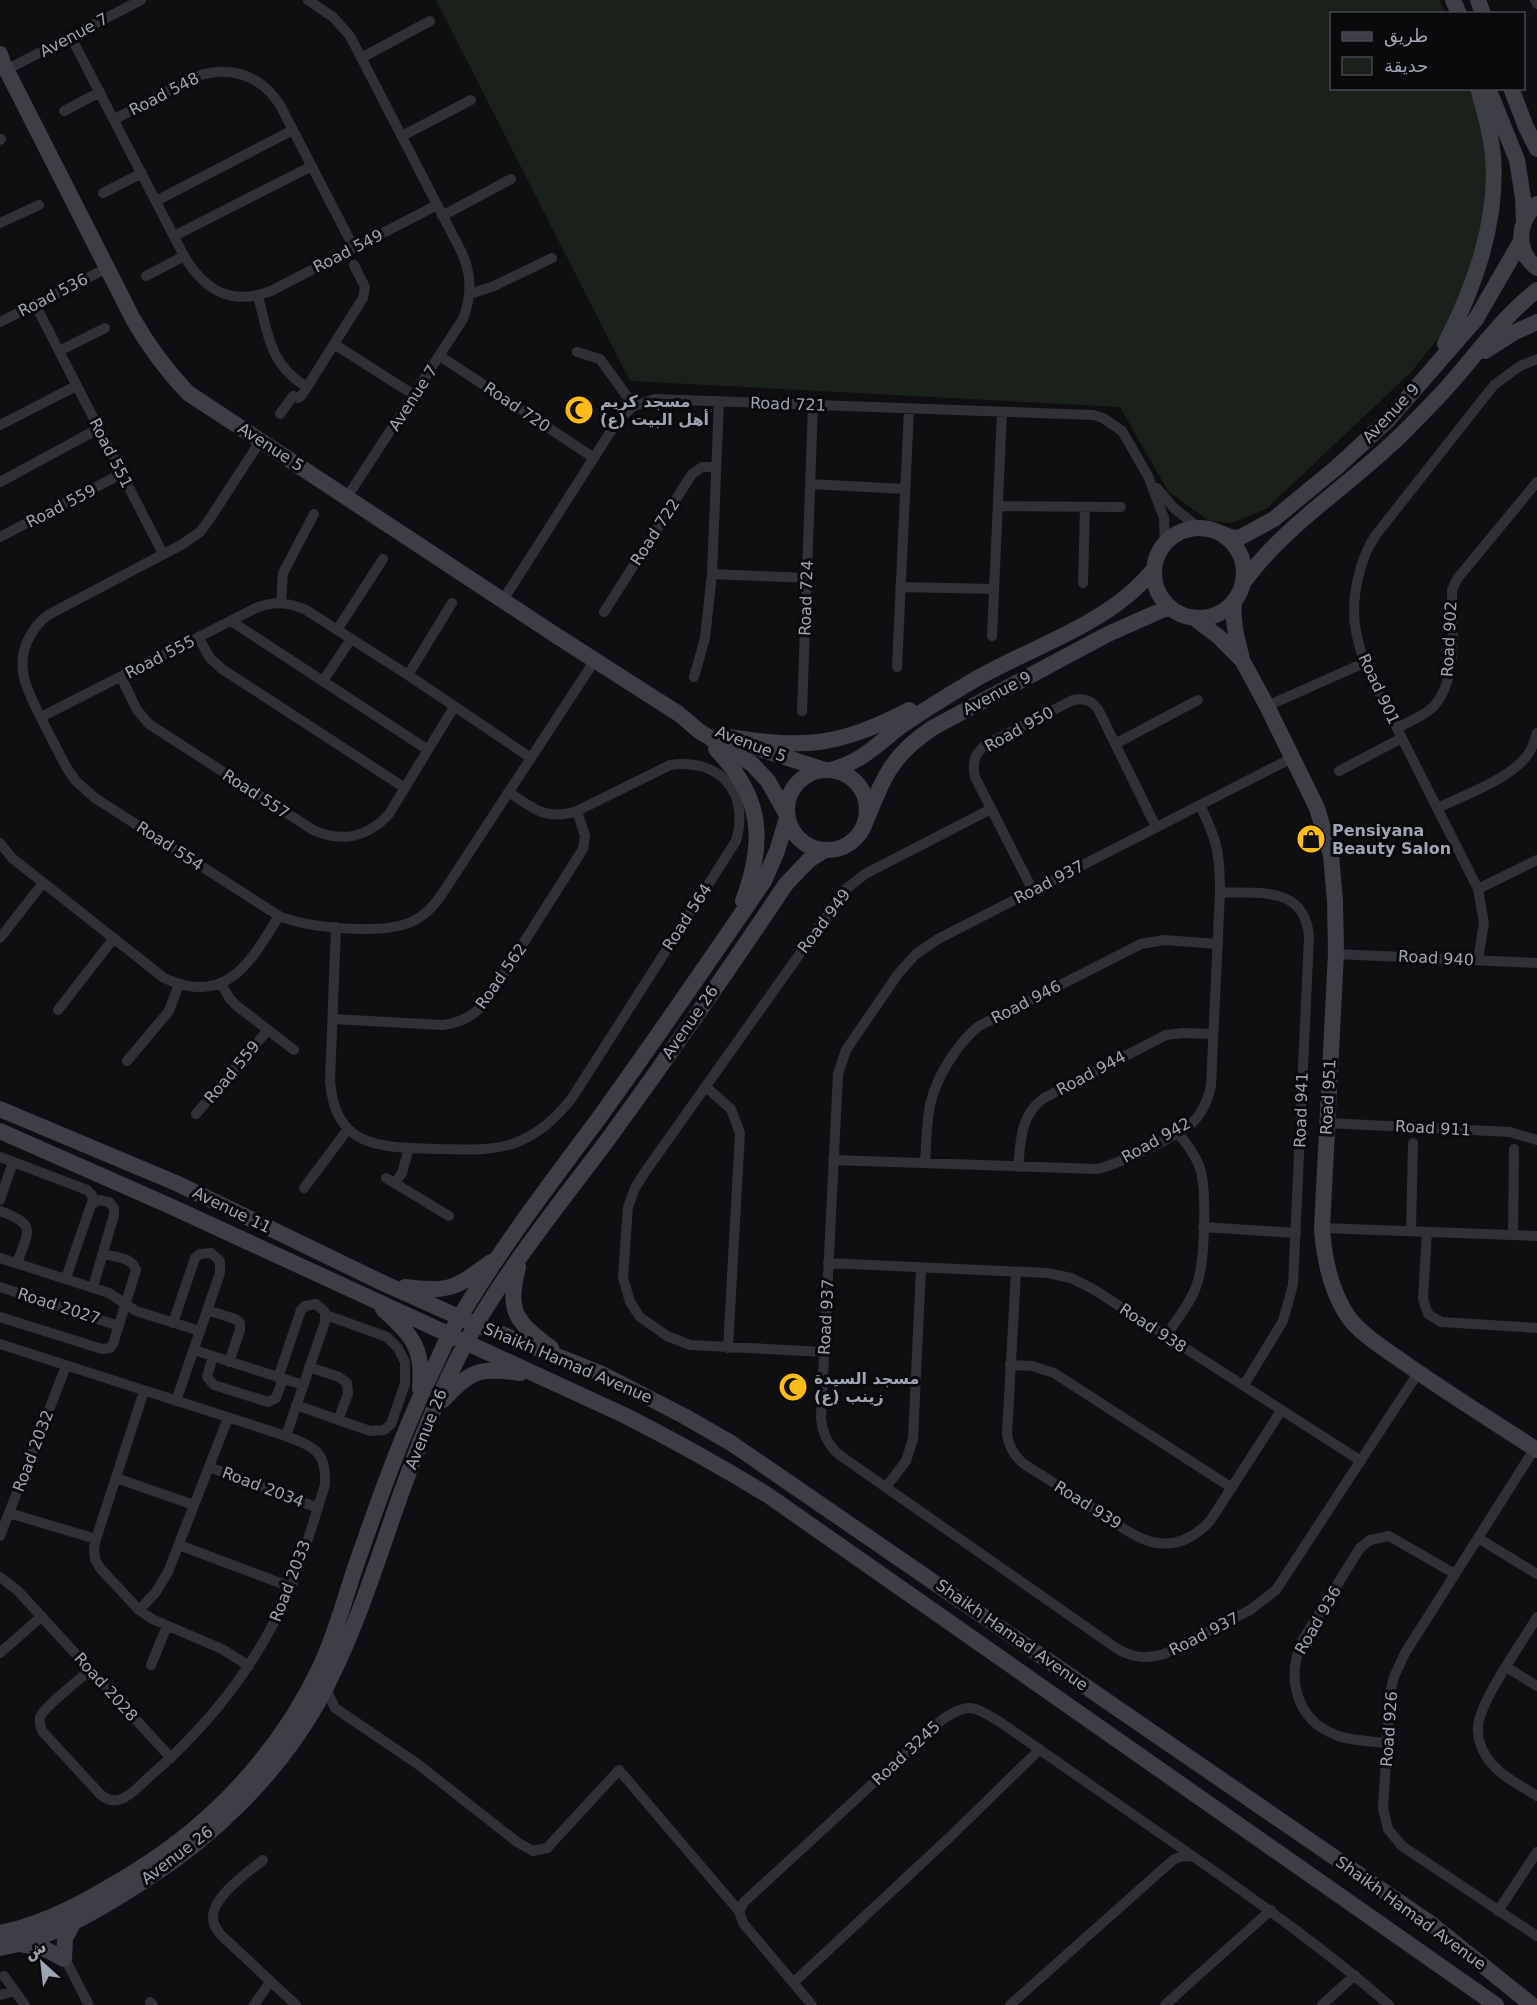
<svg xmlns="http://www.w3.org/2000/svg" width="1537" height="2005" font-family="'DejaVu Sans',Cairo,sans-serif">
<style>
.green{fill:#19211a}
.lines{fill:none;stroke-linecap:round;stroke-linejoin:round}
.street{stroke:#303136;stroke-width:10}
.secondary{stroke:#3e3f46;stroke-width:16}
.labels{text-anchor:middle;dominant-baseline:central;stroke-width:6;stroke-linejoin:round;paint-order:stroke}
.street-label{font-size:16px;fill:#9fa4b3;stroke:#0a0a0c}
.poi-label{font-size:16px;font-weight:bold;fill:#9fa4b3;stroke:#0a0a0c;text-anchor:start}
</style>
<rect width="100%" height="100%" fill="#0f0f11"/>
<!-- green -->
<path class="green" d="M436 0H1439L1445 13 1332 14V88L1471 89 1486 155 1484 215 1472 278 1451 323 1411 372 1266 509 1232 523 1209 521 1168 491 1120 407 630 381Z"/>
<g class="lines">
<!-- street -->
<path class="street" d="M308 0 333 17 350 36 461 251C472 274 472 295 463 319L347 497
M1535 0 1537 4
M71 37 184 256C205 291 231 306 271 291L437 205
M361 58 430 21
M6 70 141 0
M64 111 100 92
M115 119 195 77C229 65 260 74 280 105L354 248
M402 136 471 100
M0 140 1 139
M103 193 142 173
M156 201 293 130
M442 216 511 179
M0 223 39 205
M174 236 312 166
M146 276 184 256
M470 294 494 286 552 258
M258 296C268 334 270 366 307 387
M35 304 163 554
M0 322 107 268
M334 344 414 395
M59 351 105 328
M577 352 600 359 634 406
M440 356 594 458
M280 414 293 396 298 398 302 395 363 298 365 287 354 265
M0 425 76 386
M261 440 209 520 200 532 181 545 48 615C40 621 35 627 30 636 13 666 28 692 42 720 51 737 59 754 68 770L76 781 95 798 279 916C308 928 382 935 411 922 425 916 434 906 442 894L595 660
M0 482 98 429
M810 484 905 489
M1157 488 1174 508 1199 528
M998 506 1121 507
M0 537 121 474
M712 574 807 578
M1083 583 1085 507
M900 587 994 589
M503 600 618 420 634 406 655 399 1093 415 1103 418 1122 431 1148 476 1164 518 1165 544
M281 603 283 573 314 514
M604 612 692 474 702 467H716
M231 621 428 750
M337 630 383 559
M992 636 1002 412
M198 637 210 658 222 669 405 788
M897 667 909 409
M408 675 452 603
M121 677 137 710 149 724 313 830C342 843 368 837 389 814L454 707
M694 677 705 638 712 574 719 401
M323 681 351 639
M1267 706 1364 663
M802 711 813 405
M41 717 256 608C274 601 288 602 306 610L408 675 531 758
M1397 728C1408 722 1424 716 1433 707 1459 680 1452 625 1452 590L1457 579 1537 482
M1115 744 1198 700
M1292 758 938 939 916 954 898 974 846 1050 838 1074 821 1417C822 1433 828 1446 841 1456L1119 1650C1135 1658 1147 1659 1164 1654L1250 1610 1276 1590 1418 1373
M1339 771 1402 738
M1437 808C1463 796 1516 777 1530 751 1533 746 1535 739 1537 733
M0 843 12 858 164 978C226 1007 250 963 279 916
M1478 889 1537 860
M1033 891 975 777C972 763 974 755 985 745L1073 700C1084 698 1091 700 1098 709L1156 827
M1220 892C1259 894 1305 885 1309 937L1293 1285 1283 1321 1244 1385
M336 927 330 1081C335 1150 383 1147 438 1149 463 1149 490 1152 515 1143 539 1134 556 1118 572 1098L736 841C750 792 720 758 670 765L577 811C547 821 533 809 509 792
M0 938 43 883
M1336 954 1537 963
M1478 960 1484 923 1478 889 1364 663C1361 652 1358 642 1356 631 1350 602 1359 560 1375 536L1494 385 1520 366 1537 359
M221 984 230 999 237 1006 294 1050
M58 1010 114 938
M333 1019 442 1025C461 1023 473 1016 486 1002L583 849 585 836 577 811
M127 1061 169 1011 179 984
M706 1087 731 1109 740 1133 728 1348
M196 1114 268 1030
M1327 1123 1510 1132 1537 1140
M0 1157 87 1190 92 1195 93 1203
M833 1160 1097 1169C1119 1164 1173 1138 1191 1124 1202 1114 1208 1100 1211 1086L1220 892C1220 852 1217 841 1200 805
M925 1163C928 1120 925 1099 949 1061 958 1047 966 1036 979 1026L1141 944 1164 940 1218 944
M1018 1167C1021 1140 1020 1115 1044 1098L1166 1035 1183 1033 1213 1034
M386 1178 449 1216
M395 1183 402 1173 409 1148
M304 1188 348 1129
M0 1200 13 1162
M0 1211C37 1225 29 1230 17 1263
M1203 1227 1296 1233
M1322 1228 1537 1236
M1411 1231 1413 1143
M1427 1232 1423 1299 1428 1314 1441 1322 1537 1328
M1513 1235 1514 1149
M0 1258 109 1293 136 1311 200 1331
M828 1263 1048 1273 1071 1278 1093 1289 1361 1461
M1016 1272 1007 1434C1009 1448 1015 1458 1027 1466 1053 1482 1079 1499 1104 1515 1120 1526 1138 1540 1157 1543 1178 1546 1196 1536 1210 1521L1281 1411
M66 1278 91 1205 99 1200 109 1202 114 1208V1215L93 1287
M0 1287 119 1326
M207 1310 235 1319 240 1323V1330L229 1362
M0 1317 102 1349 110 1348 113 1344 136 1270C132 1257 115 1257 103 1254
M173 1323 195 1258 200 1254 211 1253 220 1261V1273L176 1401
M1166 1336C1176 1320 1191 1303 1197 1284 1205 1261 1207 1190 1200 1168 1195 1154 1186 1143 1177 1132
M0 1344 286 1436C314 1447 327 1451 325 1485 314 1519 304 1556 290 1589 258 1663 210 1725 149 1777 135 1790 118 1811 100 1794L42 1731C40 1726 39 1722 40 1717 44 1707 80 1679 90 1670
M194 1350 303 1385
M824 1352 690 1345 667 1336 640 1317 630 1302 623 1277 628 1207 635 1188 645 1172 845 890 865 874 991 809
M213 1356 207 1377 214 1385 268 1402 276 1398 283 1379
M1010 1365 1032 1366 1054 1373 1232 1488
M309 1367 339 1377 347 1383 348 1394 338 1420
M278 1378 301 1310 305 1306 316 1304 325 1312V1322L286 1436
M144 1391 96 1539 94 1548 95 1559 100 1568 139 1610 152 1619 222 1649 249 1666
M296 1405 370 1431 384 1430 391 1424 405 1384V1362L398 1348 387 1337 326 1315
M1535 1448 1405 1653 1394 1677 1390 1694 1383 1808 1388 1829 1402 1846 1537 1936
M209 1467 318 1508
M116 1478 194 1505
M886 1487 906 1461 913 1439 921 1268
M9 1513 96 1539
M0 1536 66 1366
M1478 1538 1537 1574
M179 1545 291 1587
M0 1577 18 1591 171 1758
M139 1610 156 1592 168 1572 228 1418
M1537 1617C1522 1643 1481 1699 1478 1726 1477 1740 1483 1754 1492 1764 1504 1778 1522 1786 1537 1796
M0 1653 42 1616
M151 1665 167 1626
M1506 1667 1537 1686
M326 1689 335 1708 419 1765 517 1842 533 1851 547 1848 619 1770 739 1911
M1387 1743C1371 1741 1351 1741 1336 1735 1296 1720 1286 1678 1302 1641L1360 1548 1370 1540 1389 1536 1455 1574
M263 1860C248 1872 212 1897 213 1918 213 1925 217 1930 221 1935L296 2005
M1498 1911 1537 1852
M63 1955 89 2005
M4 1976 25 2005
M794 1982 951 1836 1040 1749
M0 1995 15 1991
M150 2002 153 2005
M254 2005 270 1982
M812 2005 743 1923 739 1911 744 1902 943 1719C970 1702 973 1706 1000 1722L1194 1857
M1010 2005 1173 1860 1182 1856 1194 1857C1261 1904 1327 1951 1389 2005
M1165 2005 1271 1910
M1322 2005 1355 1975"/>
<!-- secondary -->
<path class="secondary" d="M1453 0 1459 14
M1478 0 1483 14
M0 54 3 63 133 319C149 347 166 370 188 393L560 638 679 714 699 731 752 764 768 781 787 815
M1488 88 1517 160 1523 198 1524 222
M1511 88 1526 127 1537 149
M1537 204C1517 222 1515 251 1537 268
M1445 344C1475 286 1498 222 1493 156 1491 133 1484 110 1478 88
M1485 351 1513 333 1537 322
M1154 573a45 45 0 1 1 90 0a45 45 0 1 1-90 0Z
M1220 533 1233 538 1241 537 1274 519 1337 467 1388 420 1476 319 1521 241
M1243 583C1284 525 1352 484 1403 433 1419 417 1435 401 1450 384 1479 351 1503 317 1537 290
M1234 601C1232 621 1237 640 1242 659
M1194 618 1219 637 1242 660 1267 706 1317 808 1331 855 1335 901 1336 954 1322 1228C1324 1258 1330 1289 1347 1315 1358 1332 1383 1348 1399 1359 1444 1391 1491 1420 1537 1450
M729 737C806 749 840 746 909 710
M757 748 825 770
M716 749C762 797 766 840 743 901
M787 810a40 40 0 1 1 80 0a40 40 0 1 1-80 0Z
M831 770C863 761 875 746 900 727 922 711 946 697 969 683 1031 646 1108 626 1154 569
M865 823C884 777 891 755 934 727L1108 634 1169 607
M0 1109 176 1183 385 1284 461 1318 602 1374 684 1416 731 1443 1430 1923 1532 2005
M0 1131 170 1206 626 1416C675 1441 722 1467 769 1496L1496 2005
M518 1267C507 1312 515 1321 551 1348
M405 1287C449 1293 456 1288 491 1262
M383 1309C412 1336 424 1347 420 1389
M443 1400C471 1370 480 1367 520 1373
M0 1933C48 1924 93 1897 134 1872 214 1823 281 1751 321 1665 335 1635 344 1602 354 1571 377 1505 400 1439 430 1376 437 1362 443 1347 450 1334 493 1258 547 1188 599 1118 655 1040 710 960 764 881L777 851 787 818
M20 1944 43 1948 64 1959
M0 1948C50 1939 99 1910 142 1882 212 1838 276 1776 317 1704 355 1636 377 1560 403 1488 423 1432 446 1377 475 1326 513 1261 561 1202 606 1142 668 1057 728 971 786 884L809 860 825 850
M64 1959 65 1938 75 1920"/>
</g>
<!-- icons -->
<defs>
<g id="mosque-disc" transform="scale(1.5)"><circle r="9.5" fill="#ffbc19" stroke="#0a0a0c"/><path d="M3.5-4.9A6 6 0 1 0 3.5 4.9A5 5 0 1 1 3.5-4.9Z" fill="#111"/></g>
<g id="shop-disc" transform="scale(1.5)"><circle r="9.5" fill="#ffbc19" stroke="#0a0a0c"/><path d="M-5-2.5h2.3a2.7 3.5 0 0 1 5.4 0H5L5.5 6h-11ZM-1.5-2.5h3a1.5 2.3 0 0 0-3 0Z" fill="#111"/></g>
</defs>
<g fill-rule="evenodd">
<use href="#mosque-disc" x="579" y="410"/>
<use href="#shop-disc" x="1311" y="839"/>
<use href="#mosque-disc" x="793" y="1387"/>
</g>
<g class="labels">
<!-- street labels -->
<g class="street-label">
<text transform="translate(74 35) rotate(-28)">Avenue 7</text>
<text transform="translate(164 94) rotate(-27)">Road 548</text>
<text transform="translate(348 251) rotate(-27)">Road 549</text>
<text transform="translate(53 295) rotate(-27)">Road 536</text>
<text transform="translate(413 398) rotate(-57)">Avenue 7</text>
<text transform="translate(788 404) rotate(2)">Road 721</text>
<text transform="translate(517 407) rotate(34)">Road 720</text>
<text transform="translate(1391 413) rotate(-47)">Avenue 9</text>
<text transform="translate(271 447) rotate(33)">Avenue 5</text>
<text transform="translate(111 453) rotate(63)">Road 551</text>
<text transform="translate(61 506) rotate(-27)">Road 559</text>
<text transform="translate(655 532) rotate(-57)">Road 722</text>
<text transform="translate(806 598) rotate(-88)">Road 724</text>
<text transform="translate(1449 639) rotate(-87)">Road 902</text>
<text transform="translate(160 657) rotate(-27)">Road 555</text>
<text transform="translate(1379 689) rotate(65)">Road 901</text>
<text transform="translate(997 693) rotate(-28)">Avenue 9</text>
<text transform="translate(1019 729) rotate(-29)">Road 950</text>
<text transform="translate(751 744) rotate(21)">Avenue 5</text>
<text transform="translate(256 794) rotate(33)">Road 557</text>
<text transform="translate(170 846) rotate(33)">Road 554</text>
<text transform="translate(1049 882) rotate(-27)">Road 937</text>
<text transform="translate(687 917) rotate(-57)">Road 564</text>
<text transform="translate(824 921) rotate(-53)">Road 949</text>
<text transform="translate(1436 958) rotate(3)">Road 940</text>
<text transform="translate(501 976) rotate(-55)">Road 562</text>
<text transform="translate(1026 1002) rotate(-27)">Road 946</text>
<text transform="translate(690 1022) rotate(-55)">Avenue 26</text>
<text transform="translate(232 1072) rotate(-50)">Road 559</text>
<text transform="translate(1091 1073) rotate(-28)">Road 944</text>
<text transform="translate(1328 1097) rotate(-87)">Road 951</text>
<text transform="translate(1301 1110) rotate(-88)">Road 941</text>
<text transform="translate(1433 1128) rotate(3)">Road 911</text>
<text transform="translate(1156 1140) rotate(-29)">Road 942</text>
<text transform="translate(232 1210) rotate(26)">Avenue 11</text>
<text transform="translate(59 1306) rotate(18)">Road 2027</text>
<text transform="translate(826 1317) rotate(-87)">Road 937</text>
<text transform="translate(1153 1328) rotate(33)">Road 938</text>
<text transform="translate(568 1363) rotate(23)">Shaikh Hamad Avenue</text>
<text transform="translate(426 1429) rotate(-68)">Avenue 26</text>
<text transform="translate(33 1451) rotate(-69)">Road 2032</text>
<text transform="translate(263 1487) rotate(21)">Road 2034</text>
<text transform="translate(1088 1505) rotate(32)">Road 939</text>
<text transform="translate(290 1581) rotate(-69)">Road 2033</text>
<text transform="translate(1318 1620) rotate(-60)">Road 936</text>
<text transform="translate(1204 1634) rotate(-27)">Road 937</text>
<text transform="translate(1012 1635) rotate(35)">Shaikh Hamad Avenue</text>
<text transform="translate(106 1687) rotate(48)">Road 2028</text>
<text transform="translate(1389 1729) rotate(-86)">Road 926</text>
<text transform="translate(906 1753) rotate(-43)">Road 3245</text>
<text transform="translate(177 1855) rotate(-37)">Avenue 26</text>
<text transform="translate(1411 1913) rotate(36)">Shaikh Hamad Avenue</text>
</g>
<!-- poi labels -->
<g class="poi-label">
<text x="600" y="401">مسجد كريم<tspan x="600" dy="18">أهل البيت (ع)</tspan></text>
<text x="1332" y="830">Pensiyana<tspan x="1332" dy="18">Beauty Salon</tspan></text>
<text x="814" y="1378">مسجد السيدة<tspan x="814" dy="18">زينب (ع)</tspan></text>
</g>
</g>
<!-- legend -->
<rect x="1330" y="12" width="195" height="78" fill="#0a0a0c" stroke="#46484f" stroke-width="1.5"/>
<rect x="1342" y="32" width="30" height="9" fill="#3e3f46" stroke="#46484f" stroke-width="1.5"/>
<text x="1384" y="42" font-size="18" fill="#9fa4b3">طريق</text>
<rect x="1342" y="57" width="30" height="18" fill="#19211a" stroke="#46484f" stroke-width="1.5"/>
<text x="1384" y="72" font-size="18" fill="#9fa4b3">حديقة</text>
<!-- north arrow -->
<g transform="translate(42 1963) rotate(333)" stroke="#0a0a0c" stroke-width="4.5" paint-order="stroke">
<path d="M0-4.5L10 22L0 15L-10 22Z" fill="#9fa4b3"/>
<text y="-9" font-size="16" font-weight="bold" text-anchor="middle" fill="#9fa4b3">ش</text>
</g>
</svg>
